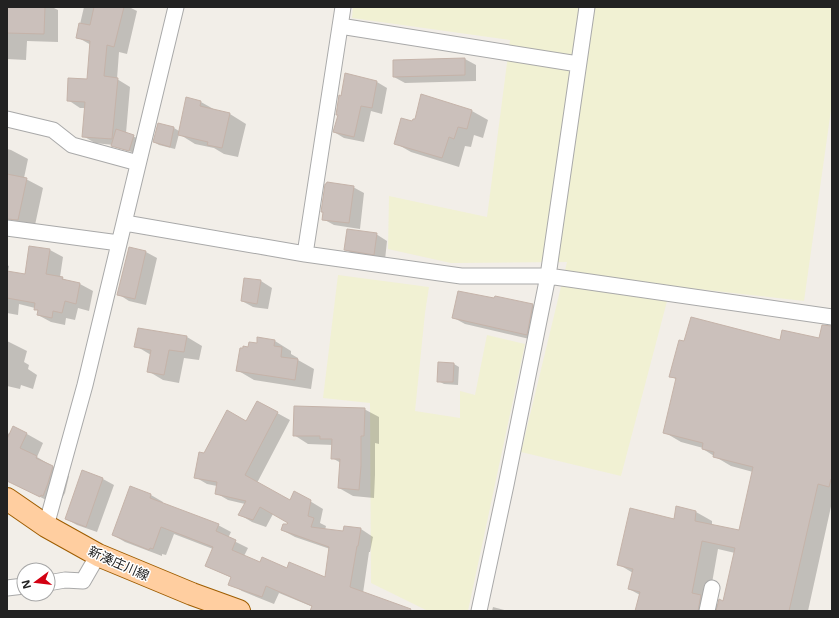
<svg xmlns="http://www.w3.org/2000/svg" width="839" height="618" font-family="'Noto Sans','Noto Sans JP',sans-serif">
<style>
.farmland{fill:#f1f1d3}
.shadow{fill:#0003;fill-rule:evenodd}
.building{fill:#cbc0bb;stroke:#c5b3a9}
.lines{fill:none;stroke-linecap:round;stroke-linejoin:round}
.street-casing{stroke:#a9a9a9;stroke-width:17}
.primary-casing{stroke:#9f5d00;stroke-width:24}
.street{stroke:#fff;stroke-width:15}
.primary{stroke:#ffcea0;stroke-width:22}
.labels{text-anchor:middle;dominant-baseline:central;stroke-width:3;stroke-linejoin:round;paint-order:stroke}
.street-label{font-size:13px;fill:#222;stroke:#fff}
</style>
<rect width="100%" height="100%" fill="#f2eee8"/>
<!-- farmland -->
<path class="farmland" d="M353 7H832V103L804 301 671 286 621 476 521 452 567 262 451 263 388 249 389 196 487 217 510 40 352 18Z
M338 275 429 287 425 313 415 411 460 418V391L475 395 487 335 525 344 468 611H428L371 583 370 403 323 398Z"/>
<!-- shadow -->
<path class="shadow" d="M7 7H52L58 10V42L27 41 26 60 7 59Z
M84 7H129L137 11 127 54 119 52 117 79 130 87 126 133 139 139 135 153 118 148 113 145 95 143 83 136 85 108H80L68 100 88 80 91 45 77 37Z
M465 59 476 65V81L405 83 394 77Z
M346 74 377 82 387 88 382 114 371 111 364 142 344 138 334 132 339 116 337 114Z
M201 102 217 111 230 114 246 124 238 157 224 154 214 148 195 144 179 134 175 149 159 145 154 142 158 124 174 128 179 131Z
M472 111 488 120 483 138 474 135 471 147 465 146 459 167 411 152 395 143 413 123Z
M7 149 11 150 28 159 24 178 43 188 35 225 7 219Z
M353 187 364 193 360 229 334 225 323 219V213L322 212Z
M376 234 387 241 385 260 356 256 345 249Z
M129 248 146 252 157 258 146 305 129 301 118 294Z
M50 250 63 257 60 277 70 282 80 284 93 291 89 311 78 308 75 320 66 318 65 325 51 322 38 315 39 311 35 309V308L19 304 18 315 7 313V265L9 266 8 272 26 275Z
M261 281 272 288 268 309 253 307 242 301Z
M533 305 544 312 538 341 465 324 454 318Z
M832 328V502L808 611H636L640 595 629 589 633 573 618 564 674 520 677 508 696 512 712 521V525L740 532 753 472 731 466 714 456 703 449V448L681 442 664 432 677 380 671 376 781 341 820 339ZM718 549 735 553 724 602 718 606 709 600Z
M187 337 202 346 199 360 184 358 179 383 163 380 148 371 151 355 136 346Z
M258 339 275 341 291 351V354L298 358V360L314 369 311 389 254 380 237 370 248 349 257 344Z
M7 341 27 351 24 362 29 365 28 369 37 375 33 389 21 385 20 389 7 386Z
M454 364 459 367 458 385 444 384 438 381Z
M257 402 290 420 257 483 291 501 295 492 323 509 320 523 326 526 325 530 344 532 361 529 373 537 370 552H369L363 593 411 611H313V607L279 593 274 604 242 591 230 584 232 578 206 566 213 549 174 534 166 555 162 554V556L125 542 113 535 131 488 151 495 163 502V504L218 525 231 532 228 538 248 548 244 556 261 563 326 578 330 549 295 537 282 530 288 526 289 522 273 514 266 527 252 522 240 515 245 504 228 500 216 493 217 486 207 484 195 477 205 454 247 422Z
M364 409 379 417V444L375 443V475L374 498 353 496 339 488 341 463 332 458 333 445 308 444 294 435Z
M7 433 10 434H27L43 443 37 457 69 476 65 493 59 504 56 505 7 480Z
M83 471 103 479 114 485 97 532 77 525 66 519Z
M493 607 508 611H492Z"/>
<!-- building -->
<path class="building" d="M7 7H45L44 34 7 33Z
M94 7H124L114 47 107 45 104 76 118 78 112 139 82 137 85 102 67 101 68 78 87 79 90 41 76 38 79 23 90 25Z
M465 58V75L393 77V60Z
M345 73 377 81 372 108 361 106 354 137 333 132 338 115H336L339 95 341 96Z
M421 94 472 110 467 129 458 127 454 139 449 137 442 158 394 144 401 118 412 121 413 119H415Z
M186 97 201 101 200 106 230 113 222 148 207 145 208 142 178 135Z
M158 123 174 127 170 147 153 142Z
M116 129 134 135 129 151 111 146Z
M7 174 27 178 18 220 7 219Z
M327 182 354 186 349 223 322 220 323 212H321L325 184H326Z
M347 229 377 233 374 255 344 250Z
M29 246 50 249 46 274 63 277 62 279 80 283 76 304 65 301 62 313 53 311 52 318 37 315 38 310H34L35 303 7 298V271L25 274Z
M129 247 146 251 135 299 117 295Z
M244 278 261 280 257 304 241 301Z
M458 291 494 298 495 296 533 304 527 335 452 318Z
M691 317 780 340 782 330 819 338 822 325 832 326V480L831 479 829 487 818 484 789 611H716L719 599 723 601 735 548 702 541 692 593 701 595 698 611H635L640 592 628 589 633 569 617 565 630 508 674 519 676 506 696 511 695 521 739 530 753 467 713 457 714 452 702 449 703 443 663 433 676 378 669 377 679 340 684 341Z
M138 328 187 336 184 352 169 350 164 375 147 372 151 350 134 347Z
M257 337 275 340 274 346 282 347 281 357 298 359 295 380 236 371 240 348H243V346L248 347 249 342 257 343Z
M438 362 454 363 453 382H437Z
M257 401 278 412 245 475 290 500 294 491 311 500 308 516 314 518 311 527 343 531 344 526 361 528 358 546H357L350 587 411 609 410 611H310L312 606 266 586 262 597 228 585 231 577 205 566 213 547 161 527 153 549 150 548 149 550 112 535 130 486 151 494 150 498 219 524 216 531 236 540 232 550 260 562 262 557 287 568 289 562 325 577 329 547 281 530 283 524H287L288 523 260 507 253 520 238 515 246 501 215 494 217 482 194 478 199 452 204 453 227 410 246 421Z
M294 406 365 408 364 436H361V466L359 490 338 488 340 459H331L332 439H320V436H293Z
M13 426 27 433 20 448 37 456 36 458 53 466 48 483 43 496 41 495 40 497 7 481V439Z
M82 470 103 478 86 527 65 519Z"/>
<g class="lines">
<!-- street casing -->
<g class="street-casing">
<path id="street" d="M340 26 578 64
M7 119 53 130 72 145 138 163
M125 223 305 254 461 276H548L832 317
M7 228 119 243
M305 254 343 7
M46 526 85 385 176 7
M48 583 65 580 83 581 98 555
M7 588 24 586
M479 611 506 485 548 276 587 7
M707 611 712 588"/>
</g>
<!-- primary casing -->
<g class="primary-casing">
<path id="primary" d="M7 499 46 526 98 555 192 594 239 611"/>
</g>
<!-- street -->
<use href="#street" class="street"/>
<!-- primary -->
<use href="#primary" class="primary"/>
</g>
<g class="labels">
<!-- street labels -->
<g class="street-label">
<text transform="translate(119 563) rotate(24)">新湊庄川線</text>
</g>
</g>
<!-- border -->
<rect width="839" height="618" fill="none" stroke="#222222" stroke-width="16"/>
<!-- north arrow -->
<g transform="translate(36 582) rotate(255)"><circle r="19" fill="#ffffff" stroke="#a7a7a7"/>
<path d="M0-3L7 15L0 10L-7 15Z" fill="#d30012"/>
<text y="-6" font-size="11" font-weight="bold" text-anchor="middle" fill="#222222">N</text>
</g>
</svg>
